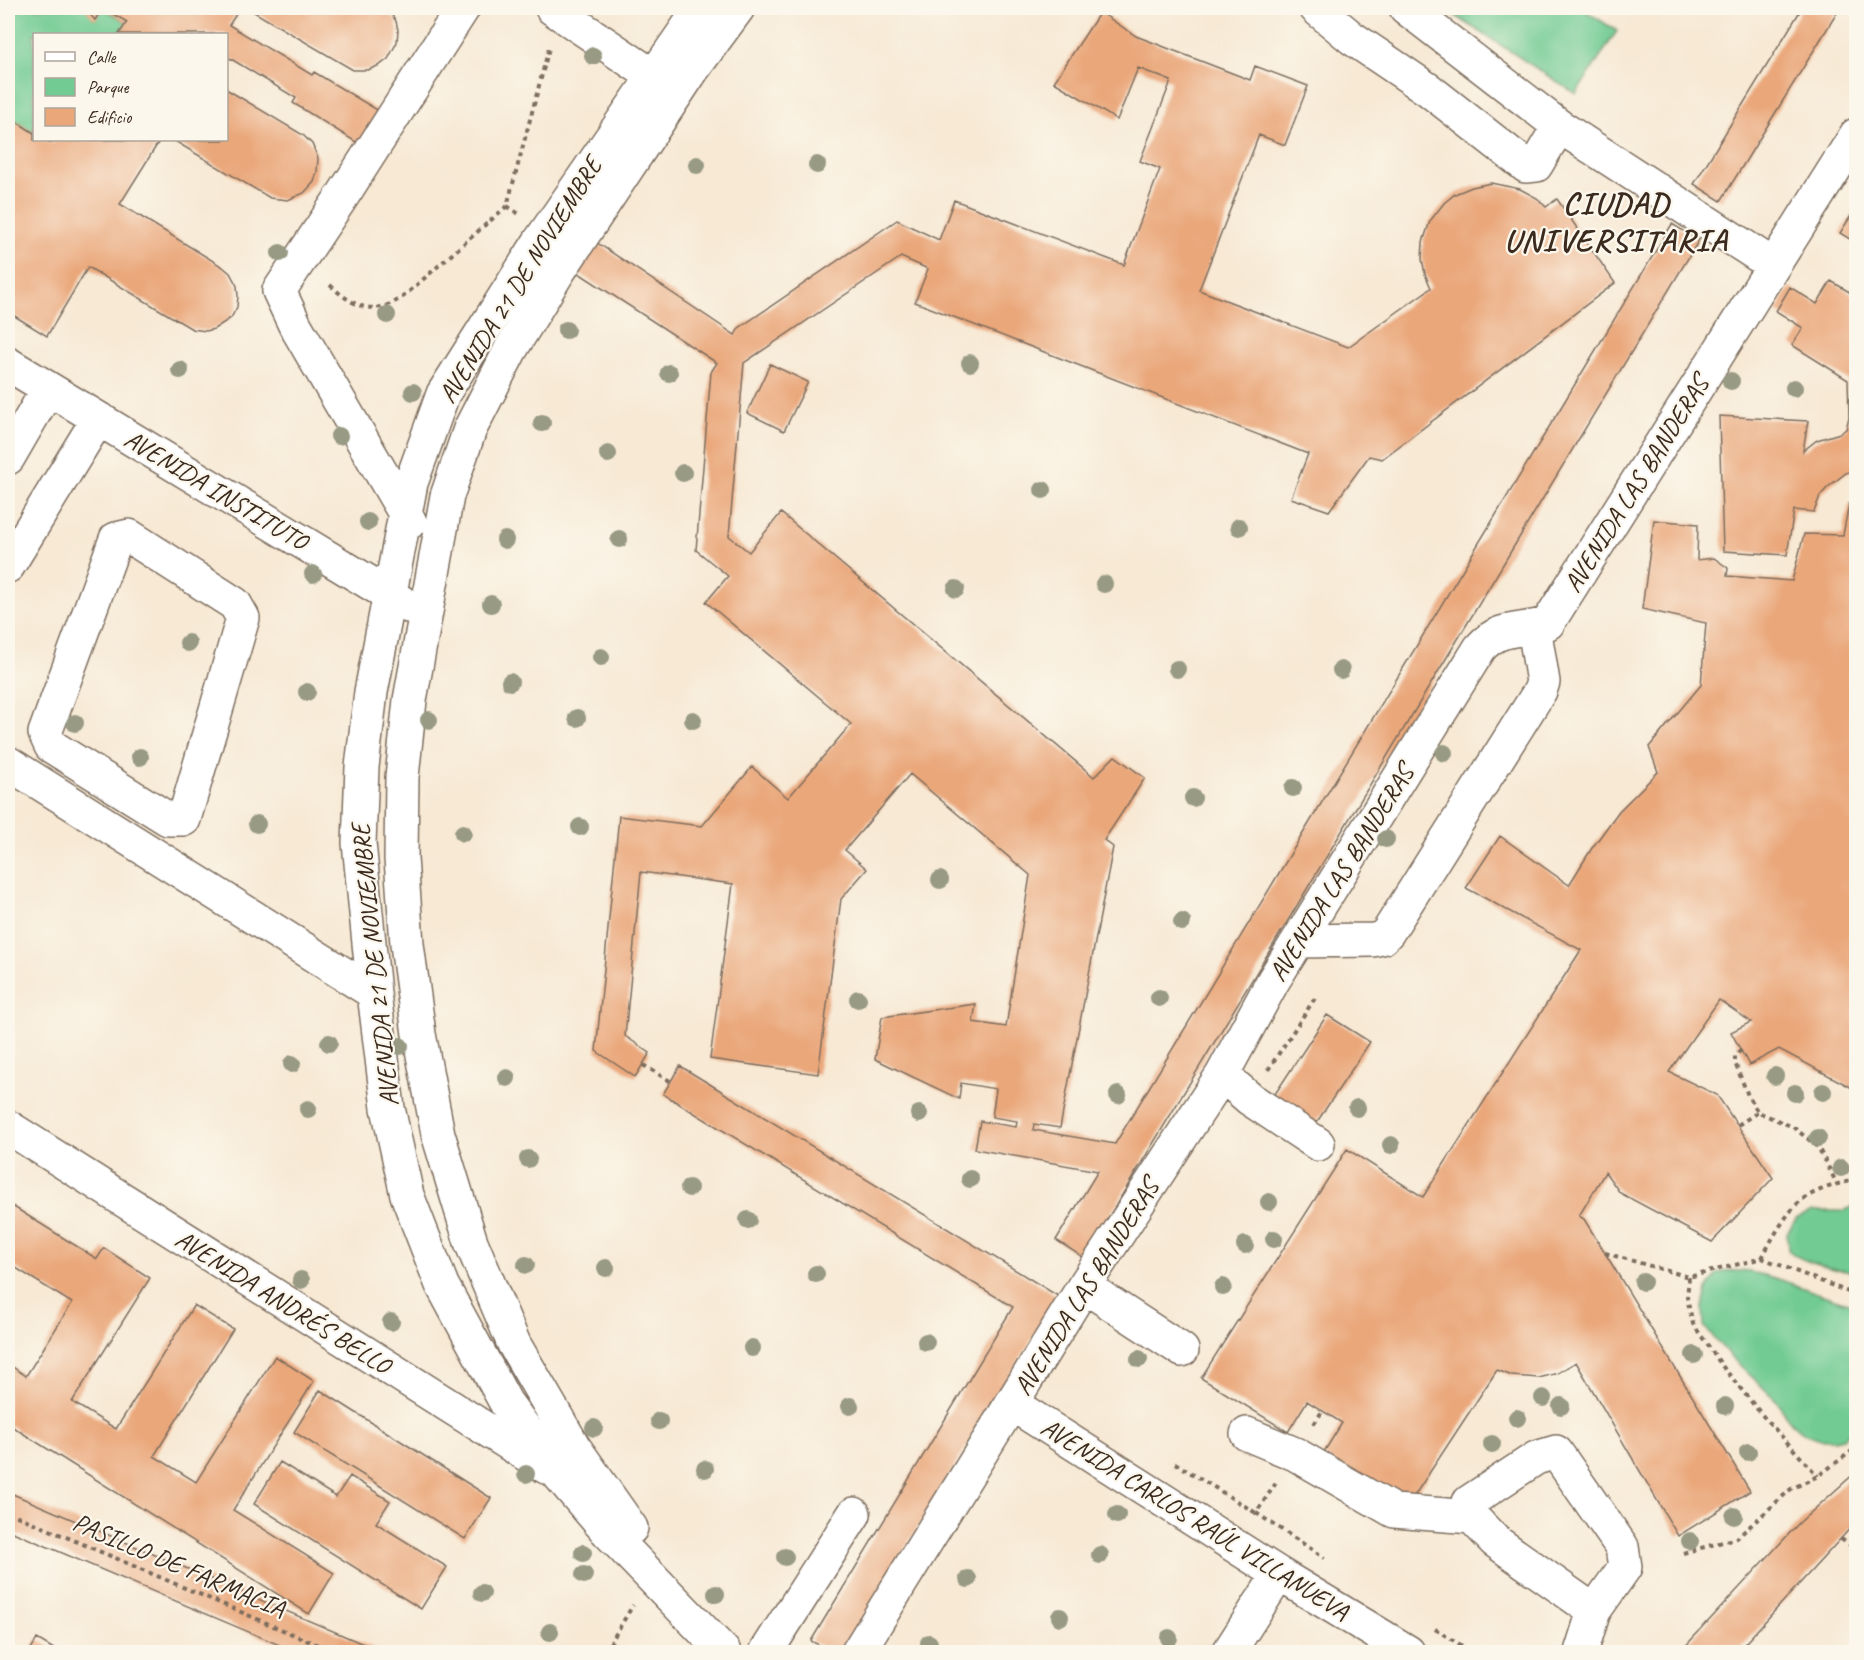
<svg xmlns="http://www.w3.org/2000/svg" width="1864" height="1660" font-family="Caveat,sans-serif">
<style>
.green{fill:#71cb92;stroke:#567a58;stroke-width:1.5}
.building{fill:#eaa77a}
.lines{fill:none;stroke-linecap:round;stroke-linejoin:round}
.minor-casing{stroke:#7d6d5e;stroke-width:36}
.path{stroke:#7d6d5e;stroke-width:4;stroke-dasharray:4.5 4.5;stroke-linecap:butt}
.minor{stroke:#fff;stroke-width:33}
.tree{fill:#989a83}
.labels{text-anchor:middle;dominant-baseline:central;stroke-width:4.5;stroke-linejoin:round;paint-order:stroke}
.street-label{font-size:26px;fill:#3b2a1e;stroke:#fbf7ec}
.district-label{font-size:32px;font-weight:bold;letter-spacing:1.5px;fill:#3b2a1e;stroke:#fbf7ec}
</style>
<rect width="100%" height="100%" fill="#fbf7ec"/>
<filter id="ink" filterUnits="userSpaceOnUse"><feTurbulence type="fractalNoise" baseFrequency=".0167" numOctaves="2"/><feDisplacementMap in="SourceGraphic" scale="12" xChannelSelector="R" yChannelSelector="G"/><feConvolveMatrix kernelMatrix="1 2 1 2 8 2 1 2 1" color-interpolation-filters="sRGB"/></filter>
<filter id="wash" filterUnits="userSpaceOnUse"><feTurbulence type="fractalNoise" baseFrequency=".008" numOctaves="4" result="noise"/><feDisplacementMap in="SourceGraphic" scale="24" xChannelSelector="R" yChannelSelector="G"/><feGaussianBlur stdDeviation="1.35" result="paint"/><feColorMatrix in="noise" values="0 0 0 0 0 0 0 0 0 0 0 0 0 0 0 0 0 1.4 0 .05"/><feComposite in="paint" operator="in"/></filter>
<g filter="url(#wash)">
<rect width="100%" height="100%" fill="#f7e9d4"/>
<!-- green -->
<path class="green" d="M8 8H84L95 19 103 8 127 22 119 34H34V133L8 116Z
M1458 8H1581L1617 31 1576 94 1454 15Z
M1856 1206V1272C1837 1271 1802 1263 1788 1250L1787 1233 1797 1218 1813 1211H1842Z
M1725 1271C1770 1268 1813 1296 1856 1305V1424L1850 1433 1843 1438 1834 1440H1823L1806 1434 1792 1424 1776 1400 1729 1355 1704 1326 1703 1307 1707 1289 1717 1274Z"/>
<g id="blocks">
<!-- building -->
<path class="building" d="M84 8H240L229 25 312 75 314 72 384 114 364 147 293 103 296 98 226 56V34H119L127 22 103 8 95 20Z
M247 8H387L396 21 398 30 397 42 388 59 380 65 368 70H353Z
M1802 8H1840L1721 201 1694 184Z
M1100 12 1136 36 1250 80 1255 66 1308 86 1285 145 1259 135 1199 290 1348 347 1431 288 1425 274 1422 259 1423 242 1430 221 1444 203 1455 194 1472 187 1491 183 1520 189 1537 198 1546 207 1557 199 1615 283 1382 459 1369 456 1329 511 1291 498 1308 454 915 302 928 269 901 257 744 363 729 536 749 552 781 513 1094 777 1115 756 1145 778 1104 840 1113 847 1060 1128 1034 1124 1033 1130 1115 1144 1672 224 1699 240 1084 1258 1056 1240 1098 1171 975 1149 980 1121 1016 1127 1017 1121 992 1117 996 1089 961 1083 959 1099 875 1059 882 1017 976 1004 973 1022 1006 1027 1030 875 910 774 845 850 867 869 841 899 818 1074 710 1059 733 884 641 872 625 1036 650 1053 635 1077 596 1051 619 816 702 826 752 767 788 798 851 724 706 602 728 576 696 550 711 372 717 363 571 268 590 238 735 335 739 328 897 220 939 240 954 200 1124 265 1160 169 1140 161 1171 81 1138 68 1117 120 1054 82Z
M226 89 303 135 312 144 318 158 317 172 314 182 304 193 288 200 270 198 173 140H226Z
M8 116 34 133V140H45L51 143 53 140H160L120 204 223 267 230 273 237 286 238 296 237 307 231 318 214 329 206 331 192 329 88 267 47 336 8 312Z
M1856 208V243L1840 233Z
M1831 281 1856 296V469L1846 473 1828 487 1820 496 1814 512 1794 510 1787 555 1723 551 1719 416 1808 421 1803 451 1817 440 1840 433 1846 429 1849 417 1848 380 1792 345 1803 328 1776 311 1790 287 1817 304Z
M770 364 808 382 784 431 747 413Z
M1849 504 1856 505V1090L1779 1049 1749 1065 1731 1032 1751 1022 1719 1000 1669 1072 1717 1095 1773 1178 1712 1242 1620 1193 1605 1172 1579 1216 1584 1219 1605 1253 1750 1491 1678 1536 1576 1362 1558 1373 1539 1378 1512 1376 1497 1370 1405 1510 1322 1455 1342 1423 1307 1401 1288 1432 1201 1378 1347 1149 1423 1197 1581 950 1466 888 1500 836 1569 885 1592 848 1619 811 1658 772 1649 747 1701 685 1706 623 1642 609 1654 520 1698 524 1697 560 1714 558 1728 568 1727 576 1792 581 1804 534 1843 535Z
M1327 1015 1370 1042 1315 1125 1273 1097Z
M680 1066 1058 1296 842 1652H832L811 1641 1013 1307 663 1094Z
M9 1204 97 1259 104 1248 150 1278 72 1402 116 1429 194 1305 233 1329 154 1456 196 1482 275 1356 314 1381 233 1510 334 1573 309 1614 8 1424V1364L26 1376 72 1303 8 1263Z
M320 1390 491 1498 465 1539 294 1432Z
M280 1462 336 1497 350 1476 390 1501 376 1523 447 1567 421 1609 254 1504Z
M1856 1472V1522L1737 1652H1680L1799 1523Z
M8 1492 382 1652H296L8 1530Z
M37 1639 59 1652H29Z"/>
</g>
</g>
<g filter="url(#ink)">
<use href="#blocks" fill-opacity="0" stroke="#7d6d5e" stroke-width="1.5"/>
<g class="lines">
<!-- minor casing -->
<g class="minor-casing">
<path id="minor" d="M552 8 653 76
M701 8 540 241 443 394 411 483 371 692 362 767 359 843 374 993 388 1108 407 1195 442 1285 506 1403 559 1475 607 1531 724 1652
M1316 8 1352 38 1429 90 1526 166 1536 165 1559 126
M1406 8 1559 126 1773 265
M8 364 408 606
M8 458 48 389
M410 522 295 325 279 291 343 195 463 8
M129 536 235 604 243 618 184 819H168L51 746 45 733 116 539Z
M8 566 98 419
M8 763 374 993
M1298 941 1373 940 1382 938 1388 932 1540 691 1543 682 1534 627
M1222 1075 1250 1099 1318 1144
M8 1127 546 1467
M1084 1286 1182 1350
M1012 1404 1279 1574 1408 1652
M1247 1434 1295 1454 1394 1511 1472 1517
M631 1528 574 1447 514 1344 471 1242 438 1134 419 1034 407 944 401 858 402 777 410 700 447 496 470 429 511 349 557 274 693 69 738 8
M766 1652 854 1514
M858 1652 1084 1286 1222 1075 1273 981 1480 648C1501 624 1521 633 1548 623L1856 135
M1229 1652 1279 1574
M1581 1652 1594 1611 1625 1567 1622 1547 1556 1452 1536 1458 1469 1502 1472 1517 1495 1541 1594 1611"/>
</g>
<!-- path -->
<path class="path" d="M507 206 519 214
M330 285C355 308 374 317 404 296L507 206 549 48
M8 615 14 601
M1741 1050 1735 1056V1063L1749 1098 1758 1112 1793 1127 1818 1147 1837 1184
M643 1065 670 1081
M1268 1070 1317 995
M1738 1125 1758 1112
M1605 1253 1689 1277 1762 1258 1856 1295
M1762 1258C1771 1240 1787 1211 1803 1199 1818 1189 1839 1183 1856 1180
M1689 1277 1687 1298 1693 1324 1723 1367 1763 1416 1818 1476
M1314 1424 1323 1410
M1175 1463 1256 1513
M1276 1483 1256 1513 1325 1558
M8 1512 334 1652
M1841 1539 1856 1549
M1683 1553 1737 1538 1791 1489 1818 1476 1856 1448
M1435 1629 1472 1652
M605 1652 633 1605"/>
<!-- minor -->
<use href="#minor" class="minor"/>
</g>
<!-- trees -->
<g class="tree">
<circle cx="593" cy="56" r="9"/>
<circle cx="697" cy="165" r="9"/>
<circle cx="817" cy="165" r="9"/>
<circle cx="280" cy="253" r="9"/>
<circle cx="387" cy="315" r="9"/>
<circle cx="566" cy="330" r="9"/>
<circle cx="970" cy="363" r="9"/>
<circle cx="180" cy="370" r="9"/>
<circle cx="669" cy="373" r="9"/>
<circle cx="1731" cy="381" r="9"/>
<circle cx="1794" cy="388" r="9"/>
<circle cx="413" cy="392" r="9"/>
<circle cx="542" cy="423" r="9"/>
<circle cx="339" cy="436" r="9"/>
<circle cx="608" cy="454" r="9"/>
<circle cx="683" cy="473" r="9"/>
<circle cx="1043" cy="490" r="9"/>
<circle cx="368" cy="522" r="9"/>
<circle cx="1239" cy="527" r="9"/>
<circle cx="619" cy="539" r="9"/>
<circle cx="505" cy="540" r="9"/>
<circle cx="313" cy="574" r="9"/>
<circle cx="1104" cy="584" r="9"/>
<circle cx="956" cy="589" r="9"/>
<circle cx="491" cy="604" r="9"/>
<circle cx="188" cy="643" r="9"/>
<circle cx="601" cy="657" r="9"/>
<circle cx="1177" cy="669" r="9"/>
<circle cx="1341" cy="670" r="9"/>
<circle cx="510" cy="682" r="9"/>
<circle cx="307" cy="692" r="9"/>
<circle cx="577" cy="718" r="9"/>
<circle cx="429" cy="720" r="9"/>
<circle cx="693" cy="720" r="9"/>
<circle cx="75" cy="723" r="9"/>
<circle cx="1444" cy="753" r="9"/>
<circle cx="140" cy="757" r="9"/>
<circle cx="1293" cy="788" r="9"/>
<circle cx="1193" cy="798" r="9"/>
<circle cx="257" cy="824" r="9"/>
<circle cx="580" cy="827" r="9"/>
<circle cx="463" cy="833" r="9"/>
<circle cx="1386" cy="839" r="9"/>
<circle cx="940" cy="880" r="9"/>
<circle cx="1182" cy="922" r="9"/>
<circle cx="1159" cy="998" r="9"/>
<circle cx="858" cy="999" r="9"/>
<circle cx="329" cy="1043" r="9"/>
<circle cx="400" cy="1046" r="9"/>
<circle cx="292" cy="1064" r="9"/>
<circle cx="1775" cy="1076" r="9"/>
<circle cx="507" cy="1078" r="9"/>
<circle cx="1823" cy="1092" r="9"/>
<circle cx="1795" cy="1093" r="9"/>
<circle cx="1118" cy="1095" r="9"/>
<circle cx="1357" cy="1108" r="9"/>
<circle cx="308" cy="1109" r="9"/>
<circle cx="919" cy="1114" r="9"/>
<circle cx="1818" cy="1138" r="9"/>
<circle cx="1391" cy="1145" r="9"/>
<circle cx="528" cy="1159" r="9"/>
<circle cx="1841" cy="1168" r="9"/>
<circle cx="970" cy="1179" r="9"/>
<circle cx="689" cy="1188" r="9"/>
<circle cx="1269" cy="1202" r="9"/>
<circle cx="748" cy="1220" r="9"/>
<circle cx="1274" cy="1239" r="9"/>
<circle cx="1245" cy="1245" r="9"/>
<circle cx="526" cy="1265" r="9"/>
<circle cx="606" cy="1268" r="9"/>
<circle cx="816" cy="1274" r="9"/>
<circle cx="301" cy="1280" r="9"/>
<circle cx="1643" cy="1282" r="9"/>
<circle cx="1223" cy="1287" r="9"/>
<circle cx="391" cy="1322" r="9"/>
<circle cx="926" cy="1342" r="9"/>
<circle cx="752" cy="1348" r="9"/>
<circle cx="1694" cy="1355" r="9"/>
<circle cx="1139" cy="1359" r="9"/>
<circle cx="1543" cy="1398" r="9"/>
<circle cx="850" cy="1406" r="9"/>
<circle cx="1561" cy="1406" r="9"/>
<circle cx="1725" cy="1406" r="9"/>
<circle cx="1517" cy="1418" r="9"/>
<circle cx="659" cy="1421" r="9"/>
<circle cx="594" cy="1428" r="9"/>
<circle cx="1492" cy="1444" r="9"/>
<circle cx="1748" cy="1452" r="9"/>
<circle cx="705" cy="1469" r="9"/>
<circle cx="526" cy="1474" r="9"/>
<circle cx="1117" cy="1515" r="9"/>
<circle cx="1734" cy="1516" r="9"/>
<circle cx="1690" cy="1541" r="9"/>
<circle cx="583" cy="1553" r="9"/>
<circle cx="1100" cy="1555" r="9"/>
<circle cx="785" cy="1557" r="9"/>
<circle cx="584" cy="1575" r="9"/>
<circle cx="968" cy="1579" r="9"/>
<circle cx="482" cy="1593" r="9"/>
<circle cx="716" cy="1594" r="9"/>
<circle cx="1060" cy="1617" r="9"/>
<circle cx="550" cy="1632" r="9"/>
<circle cx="1169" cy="1638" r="9"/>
<circle cx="929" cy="1643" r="9"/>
</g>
</g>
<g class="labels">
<!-- street labels -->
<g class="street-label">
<text transform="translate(520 280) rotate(-58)">AVENIDA 21 DE NOVIEMBRE</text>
<text transform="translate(1636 484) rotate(-58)">AVENIDA LAS BANDERAS</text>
<text transform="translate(216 490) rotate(31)">AVENIDA INSTITUTO</text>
<text transform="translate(1341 873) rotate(-58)">AVENIDA LAS BANDERAS</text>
<text transform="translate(375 965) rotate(-96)">AVENIDA 21 DE NOVIEMBRE</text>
<text transform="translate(1086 1287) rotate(-58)">AVENIDA LAS BANDERAS</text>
<text transform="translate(283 1302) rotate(32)">AVENIDA ANDRÉS BELLO</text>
<text transform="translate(1195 1519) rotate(32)">AVENIDA CARLOS RAÚL VILLANUEVA</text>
<text transform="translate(179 1565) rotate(23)">PASILLO DE FARMACIA</text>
</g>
<!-- district labels -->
<g class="district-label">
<text x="1616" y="203">CIUDAD<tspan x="1616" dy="37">UNIVERSITARIA</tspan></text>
</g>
</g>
<!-- margin -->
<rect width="1864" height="1660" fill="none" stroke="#fbf7ec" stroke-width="30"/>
<!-- legend -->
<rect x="33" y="33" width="195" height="108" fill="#fbf7ec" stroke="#aea59a" stroke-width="1.5"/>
<rect x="45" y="52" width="30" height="9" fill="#ffffff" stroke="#aea59a" stroke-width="1.5"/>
<text x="87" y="63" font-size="18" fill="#3b2a1e">Calle</text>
<rect x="45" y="78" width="30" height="18" fill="#71cb92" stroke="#aea59a" stroke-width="1.5"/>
<text x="87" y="93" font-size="18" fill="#3b2a1e">Parque</text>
<rect x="45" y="108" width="30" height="18" fill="#eaa77a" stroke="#aea59a" stroke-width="1.5"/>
<text x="87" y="123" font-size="18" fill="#3b2a1e">Edificio</text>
</svg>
